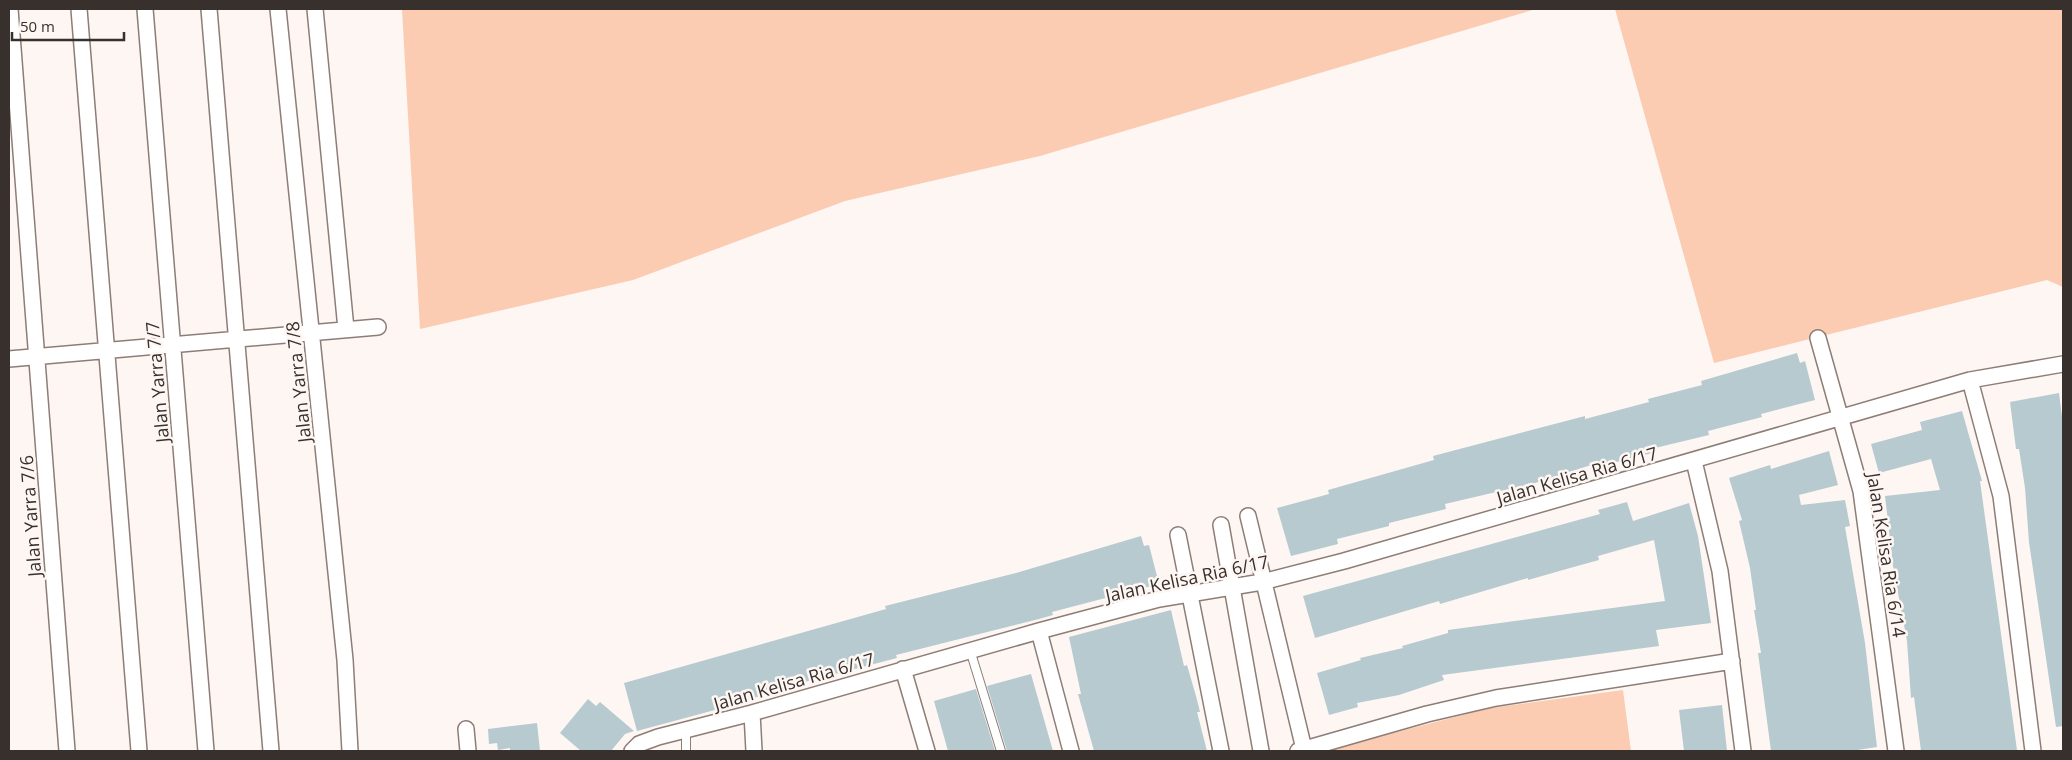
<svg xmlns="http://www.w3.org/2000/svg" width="2072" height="760" font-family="'Open Sans',sans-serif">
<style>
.green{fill:#fbcbb2}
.building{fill:#b7cad0}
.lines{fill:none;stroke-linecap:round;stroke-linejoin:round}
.service-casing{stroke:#8d7d76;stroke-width:10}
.minor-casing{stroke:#8d7d76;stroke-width:18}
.service{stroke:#fff;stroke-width:8}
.minor{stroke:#fff;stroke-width:15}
.labels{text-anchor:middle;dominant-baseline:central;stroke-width:5;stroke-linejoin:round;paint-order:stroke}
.street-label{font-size:18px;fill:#37302d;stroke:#fdf6f2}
</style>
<rect width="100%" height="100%" fill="#fdf6f2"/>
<!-- green -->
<path class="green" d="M402 9H1536L1040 156 845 201 633 280 420 329Z
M1615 9H2063V287L2047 280 1714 363Z
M1623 690 1631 751H1323L1490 708Z"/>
<!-- building -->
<path class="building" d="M1797 353 1800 363 1805 361 1815 400 1761 414 1762 417 1708 431 1709 435 1655 448 1656 452 1609 464V462L1588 466 1535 483 1445 504 1446 509 1389 523V526L1337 539 1338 544 1291 556 1277 508 1329 494 1328 490 1434 460 1433 456 1585 416V419L1649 402 1648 399 1702 385 1701 381Z
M2059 393 2063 425V726L2056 727 2029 542 2025 488 2019 449H2016L2010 402Z
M1962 411 1982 481H1980L2017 750 1921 751 1914 697 1911 698 1907 641 1893 566 1885 496 1940 490 1931 459 1879 473 1871 444 1922 430 1920 422Z
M1829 451 1838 485 1799 495 1801 505 1845 500 1850 526 1845 527 1865 643 1877 747 1851 751H1771L1758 653H1761L1754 610H1756L1750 568 1739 521 1742 520 1729 478 1770 465 1771 469Z
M1627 502 1633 521 1689 503 1698 536 1711 623 1656 630 1659 646 1442 675 1444 680 1399 695 1357 703 1358 707 1329 715 1317 673 1361 660 1360 658 1403 648 1402 646 1448 633V630L1665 601 1654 540 1598 556 1599 560 1570 568 1528 580V578L1440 604 1439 601 1315 638 1303 596 1600 514 1598 510Z
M1141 536 1144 546 1149 545 1159 584 1052 612 1053 615 1039 619 896 655 897 658 789 686V689L736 702 737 704 637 731 624 683 886 609 885 606 1016 573Z
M1171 610 1184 666 1187 665 1196 696 1200 712H1197L1207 751H1094L1078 694H1081L1069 637Z
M1031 674 1053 751H1007L987 686Z
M976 689 995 751H948L934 701Z
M588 699 596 706 600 702 634 731 625 734 611 751H581L560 733Z
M1722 705 1727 751H1684L1679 710Z
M537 723 540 751H510V748L498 750 497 743 489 744 488 729Z"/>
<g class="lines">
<!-- service casing -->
<g class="service-casing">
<path id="service" d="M970 650 1001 751
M686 730V751"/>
</g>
<!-- minor casing -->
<g class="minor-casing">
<path id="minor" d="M10 9 67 751
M79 9 139 751
M145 9 206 751
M209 9 271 751
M278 9 345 660 350 751
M315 9 346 329
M1818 338 1861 491 1896 751
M9 359 378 327
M1970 380 2001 496 2033 751
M1694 461 1720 571 1743 751
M1248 516 1304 749
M1221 525 1261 751
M1178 535 1221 751
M1039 631 1071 751
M903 669 927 751
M752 713 754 751
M466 729 468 751
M632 751 639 744 658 737 752 713 1039 631 1159 599 1262 582 1344 561 1970 380 2063 364
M1298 751 1427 714 1496 698 1732 661"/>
</g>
<!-- service -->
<use href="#service" class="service"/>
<!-- minor -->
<use href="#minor" class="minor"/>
</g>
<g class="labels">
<!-- street labels -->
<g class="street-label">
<text transform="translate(157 382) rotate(-95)">Jalan Yarra 7/7</text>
<text transform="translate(298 382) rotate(-96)">Jalan Yarra 7/8</text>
<text transform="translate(1577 475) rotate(-16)">Jalan Kelisa Ria 6/17</text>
<text transform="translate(30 516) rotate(-94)">Jalan Yarra 7/6</text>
<text transform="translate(1887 555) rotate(81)">Jalan Kelisa Ria 6/14</text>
<text transform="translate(1187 578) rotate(-12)">Jalan Kelisa Ria 6/17</text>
<text transform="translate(794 681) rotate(-16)">Jalan Kelisa Ria 6/17</text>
</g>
</g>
<!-- border -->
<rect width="2072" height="760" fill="none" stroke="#37302d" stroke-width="20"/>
<!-- scale -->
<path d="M12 32v8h112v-8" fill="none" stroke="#37302d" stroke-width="2.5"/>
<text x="20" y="32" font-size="15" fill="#37302d" stroke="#fdf6f2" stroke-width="4" paint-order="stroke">50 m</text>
</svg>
